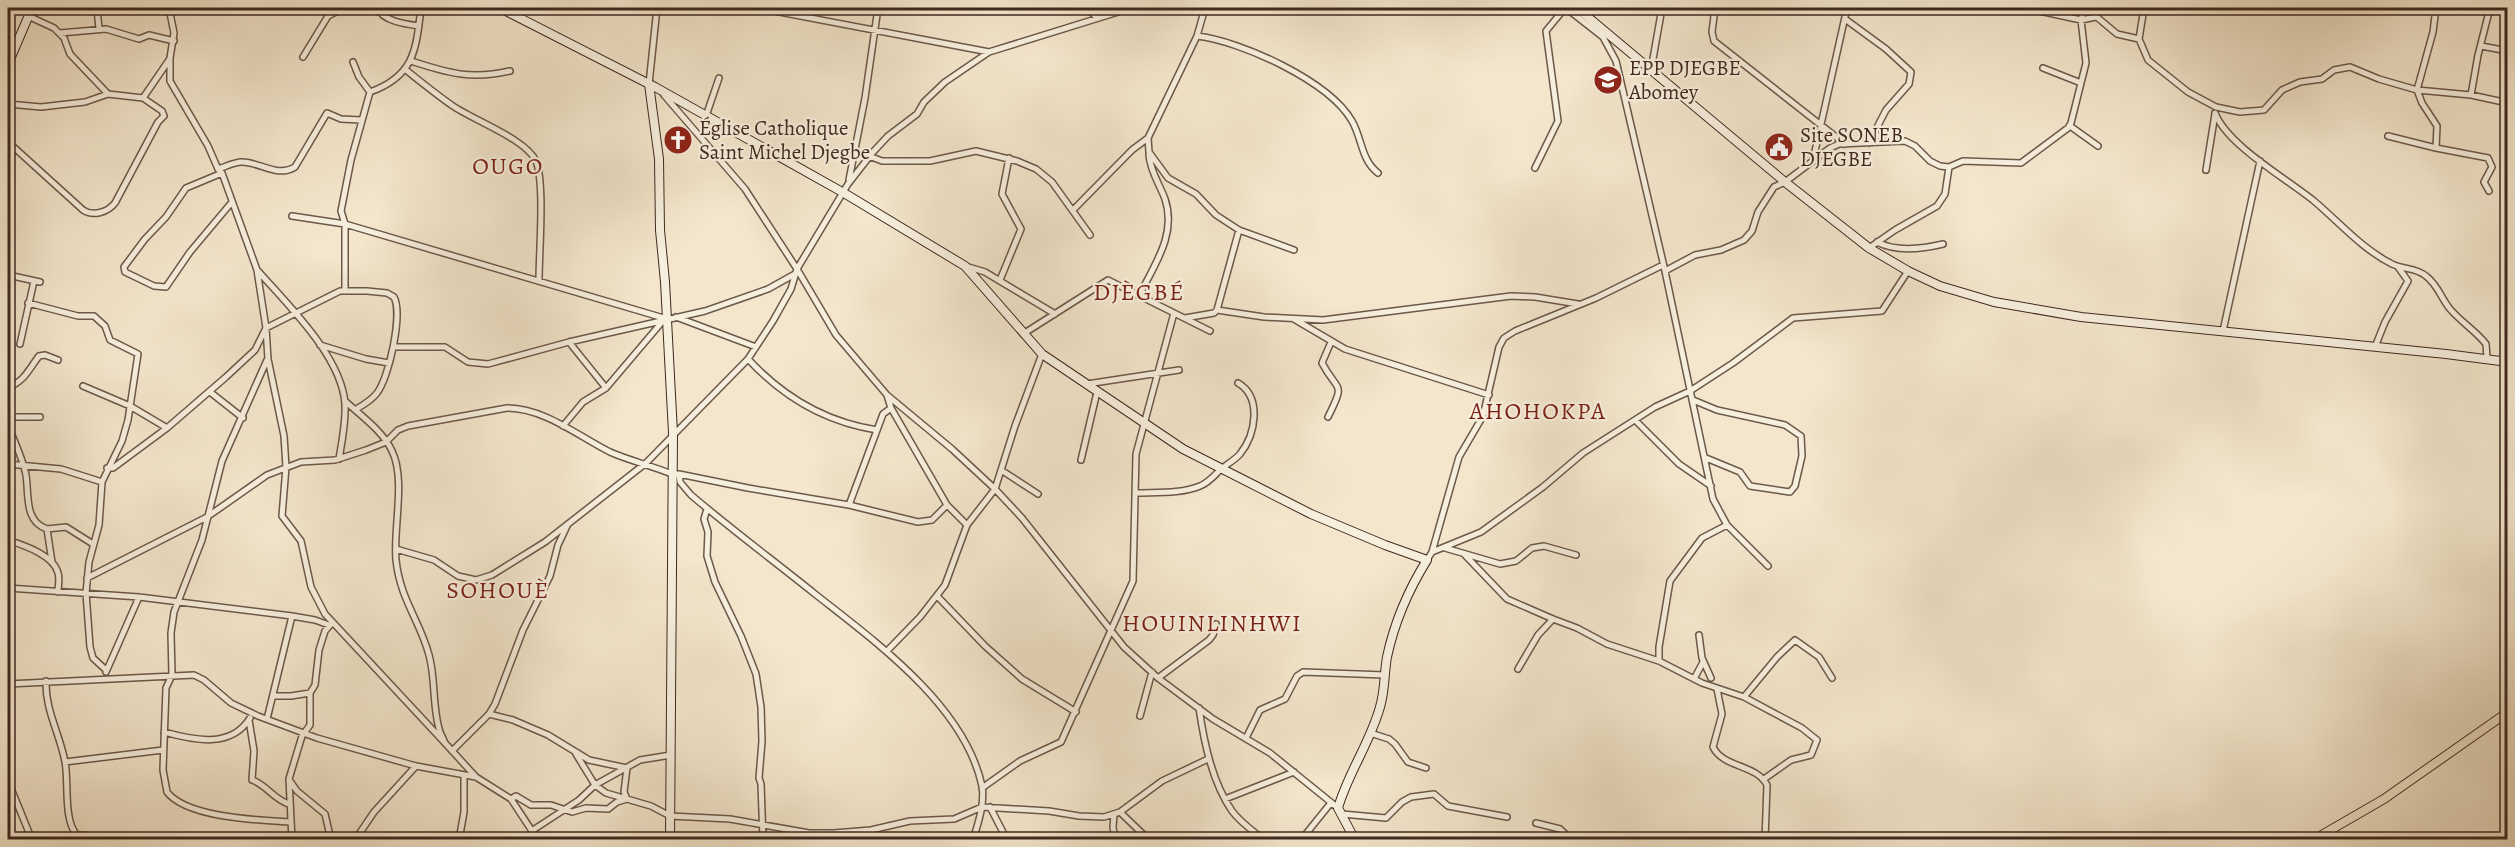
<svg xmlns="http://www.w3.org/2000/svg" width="2515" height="847" font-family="Alegreya,serif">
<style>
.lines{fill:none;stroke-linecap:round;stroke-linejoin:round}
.street-casing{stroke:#6c584a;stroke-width:8}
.secondary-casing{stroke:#3f281f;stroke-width:10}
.primary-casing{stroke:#3f281f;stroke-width:10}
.street{stroke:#f7efde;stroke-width:5}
.secondary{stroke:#f7efde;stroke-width:8}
.primary{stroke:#f3e6cc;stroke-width:8}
.labels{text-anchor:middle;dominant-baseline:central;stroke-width:4.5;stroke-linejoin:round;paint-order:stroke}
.poi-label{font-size:21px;fill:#3f281f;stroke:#f7efde;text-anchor:start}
.quarter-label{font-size:24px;letter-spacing:1.5px;fill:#7a1f14;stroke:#f7efde}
</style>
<rect width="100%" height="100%" fill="#f3e6cc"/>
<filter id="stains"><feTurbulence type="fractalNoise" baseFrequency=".00333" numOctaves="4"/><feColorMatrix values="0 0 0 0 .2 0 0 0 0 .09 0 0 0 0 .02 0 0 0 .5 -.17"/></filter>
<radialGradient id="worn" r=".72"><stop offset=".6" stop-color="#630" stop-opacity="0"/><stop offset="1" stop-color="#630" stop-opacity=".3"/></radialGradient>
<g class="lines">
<!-- street casing -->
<g class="street-casing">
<path id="street" d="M97 8 99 29
M169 8 174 33 170 58V81L208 146 218 169 222 173 257 270 266 328 268 359 284 436 286 467 282 516 301 541 311 587 325 614 445 743
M377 8C383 21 405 24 419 26
M758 8 989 52
M1088 8 1097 18
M1205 8 1197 36 1148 138 1149 152 1168 178 1196 194 1216 215 1239 230 1294 250
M1566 8 1603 37 1616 61 1665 271 1713 499 1727 525 1768 566
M1715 8 1712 32 1714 41 1845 144
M2025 8 2081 20 2096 17
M2086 8 2117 34 2139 39 2148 60 2188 92 2216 107 2240 112 2264 110 2282 90 2300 82 2322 79 2334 70 2350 67 2379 79 2417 90 2471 95 2508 103
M28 16 54 28 64 38 70 54 108 94
M1845 19 1886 49 1911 72 1909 84 1886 110 1869 143
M60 33 106 29 139 39 149 35 174 41
M1197 36C1241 41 1329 81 1352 121 1362 138 1361 160 1378 173
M2139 39 2144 8
M8 45 17 43
M2481 46 2508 51
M303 57 328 16 344 8
M411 61C448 73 471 80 510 71
M353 62 359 77 370 92C415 76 416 49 421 8
M2043 68 2081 83
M406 70C421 82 437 95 453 106 473 120 526 139 536 161 545 183 539 253 539 280
M1651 70 1662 8
M649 84 657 8
M664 95 745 189 797 269 836 335 887 395 891 408 947 505 967 525
M2471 95 2478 55 2490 8
M143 98 169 60
M8 104 41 107 85 102 108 94 143 98 162 111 164 116 158 122 115 203C108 212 93 217 83 210L8 142
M2215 113C2227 145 2287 179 2314 201 2339 222 2362 249 2392 264 2404 270 2415 267 2426 276 2438 285 2441 298 2450 309 2461 322 2476 331 2486 344L2487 358
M706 116 719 78
M2070 126 2098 146
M2388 136 2436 148 2437 126 2422 103 2417 90 2433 32 2436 8
M2436 148 2488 158 2492 167 2484 182 2489 191
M869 156 882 161H930L976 151 1017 161 1036 169 1052 182 1090 235
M1813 160 1847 8
M1535 168 1558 121 1546 31 1565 8
M218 169C225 167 234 162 242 162 260 162 277 178 295 167L327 113 341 119 361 120
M2206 170 2215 114
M222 173 186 188 166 217 145 239 124 267 125 272 154 286 166 287 190 252 232 202
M849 180 865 98 878 8
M1074 209 1132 150 1148 138
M292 216 345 224 667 319
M1877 242C1896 252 1922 249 1943 244
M1869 248 1895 230 1937 206 1945 194 1949 167
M965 266 985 272 1055 314
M258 271C288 305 342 357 345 404 346 422 342 441 339 459
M1665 271 1695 255 1721 250 1744 240 1752 231 1758 212 1774 187 1785 182 1830 148 1839 144 1905 141 1915 146 1930 161 1940 166 1949 167 1963 161 2021 163 2068 128 2071 123 2086 63 2081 20 2084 8
M8 275 40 282
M1000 280 1021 229 1002 194 1009 158
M345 290V224L341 211 351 160 370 92
M1139 296C1154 265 1177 235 1165 199 1160 185 1150 171 1149 155
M28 303 78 316H94L105 326 110 340 138 354 128 420 122 441 102 482 99 525 89 562 86 593 90 647 93 658 106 670
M1217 310 1264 317 1323 320 1511 296 1535 297 1578 304
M676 317 756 347
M1185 318 1214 313 1217 310 1239 230
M1294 319 1345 349 1489 395
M2223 331 2260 161
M1023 334 1108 280 1210 331
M569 342 606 388
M20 344 34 281
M320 345 366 359 389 363
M393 347H445L468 362 488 364 569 342 705 311 768 289 795 274
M2375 347 2385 322 2408 281 2398 267
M748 359C783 397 825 422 877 430
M267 360 222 461 202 540 174 612 171 633 172 675 166 688 163 770 167 792C187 818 259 820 290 822
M1087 384 1179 370
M83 386 130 406 167 428
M8 388C26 379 27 372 39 356L45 355 58 360
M210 392 243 418
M887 395 952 449 995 489 1022 518 1124 647 1158 678 1213 719 1270 753 1338 808
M1693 400 1717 410 1785 425 1801 436 1802 456 1795 486 1790 492 1750 486 1740 472 1706 458
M345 401C360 415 383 431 392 451 406 479 393 529 396 560 400 599 420 621 429 655 436 680 432 708 440 732L445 743 476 777 511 799 538 840
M8 417H40
M1328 417C1346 381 1338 393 1322 363L1331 342
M1635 420 1679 464 1711 486
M8 425C14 441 23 459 26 475 29 494 24 522 47 529L66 527 93 544
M563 426 583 402 606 388 662 322
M1081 460 1097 392
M8 464 61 469 102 482
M107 468H113L167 428 226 377 255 350 266 328 340 291H367L387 293 394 297C403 314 389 378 377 393 372 400 363 405 355 410
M1001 470 1038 494
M679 474 680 482 691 495C731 529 774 561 815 594 876 642 965 706 982 786 985 804 978 823 973 840
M1135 493C1156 492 1181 494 1200 486 1208 483 1213 477 1219 471 1225 465 1234 461 1240 454 1256 434 1262 397 1238 383
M849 505 883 414 891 408
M707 509 704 519 708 532 707 556 715 582 741 636 756 674 761 707 762 741 759 778 761 784 763 840
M47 529 52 562
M8 540C23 545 54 555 58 573 60 578 58 586 58 592
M1445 548 1500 564 1516 561 1532 548 1544 546 1576 555
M396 549 434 560 458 576 476 580 492 575 545 542 646 463 748 359 773 321 791 289 797 269 848 184 873 152 888 136 917 114 924 102 945 82 989 52 1131 8
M1432 552 1481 532 1543 487 1583 453 1655 407 1690 391 1733 363 1793 318 1882 311 1908 271
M1464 554 1507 599 1553 619
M1427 560 1432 552 1459 457 1483 416 1499 347 1504 338 1515 331 1596 298 1663 265
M87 578 207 517 267 475 301 462 335 460 366 450 386 442 398 430 408 426 507 408C544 408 578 436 610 452 628 460 652 466 672 474H679L748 488 849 505 918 522 932 520 947 505
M8 588 139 597 292 616 315 620 329 625
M938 597 985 646 1022 679 1076 712
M1699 635 1702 658 1711 678
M887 651 920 617 945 585 967 525 995 489 1015 426 1042 354
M1659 661V647L1670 581 1702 538 1727 525
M1518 669 1538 635 1553 619 1577 628 1607 644 1659 661 1702 683 1744 697 1802 728 1817 740 1811 755 1791 760 1764 779
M106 672 139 597
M1158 678 1209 640 1213 635 1216 624
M1694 679 1703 662
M46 681C45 710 60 734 65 762 69 781 63 821 77 835L90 836 91 840
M8 684 194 675 204 680 231 703 258 716 317 738 416 766 476 777
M1717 689 1722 714 1713 747C1723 768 1756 764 1767 785L1765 840
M274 696H291L310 693
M1744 697 1777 657 1795 640 1819 657 1832 678
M1199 708C1204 742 1212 782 1232 811 1240 822 1253 831 1264 840
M489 714 513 720 548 735 589 760 627 768 624 792 627 799 617 802 608 809 586 808 572 812 551 805H531L516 796 511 799
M1140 716 1152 672
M267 719 292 616
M249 720 254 751 252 780C267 785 273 799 289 804
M164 732C193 740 231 749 250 718
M1370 733 1389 739 1395 744 1408 762 1426 768
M1246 738 1260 710 1285 699 1297 676 1303 672 1385 675
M452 751 489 714 495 704 523 630 550 576 558 545 567 526
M576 754 595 785 606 793 651 806 670 816 730 819 809 833H834L871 830 910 821 954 819 982 807 1049 811 1079 816 1104 817 1120 812 1162 781 1208 759
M65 762 163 750
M8 781 32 840
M290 781 297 791 325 814 331 840
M982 788 1020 761 1061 742 1133 581 1136 454 1174 313
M1225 799 1294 772
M990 807 1007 840
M1120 812 1149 840
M1342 814 1386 818 1402 802 1411 797 1434 794 1448 806 1507 817
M1114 815 1113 827 1115 840
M1536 823 1560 829 1572 840
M533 830 579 800 595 785 640 760 671 755
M292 840 289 779 302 736 310 725V693L315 685 319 650 325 631 331 624
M355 840 374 812 416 766
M459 840 464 812V776
M1301 840 1330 804
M1603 840 1625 836 1685 840"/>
</g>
<!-- secondary casing -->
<g class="secondary-casing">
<path id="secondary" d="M500 8 655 87 844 193 965 266 1042 354 1183 449 1311 514 1385 545 1427 560C1409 589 1394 624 1387 657 1384 674 1385 691 1380 707 1370 743 1348 773 1338 808L1355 840
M1577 8 1785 182 1869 248 1908 271 1940 286 1994 302 2081 317 2446 354 2508 362
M8 64 32 8
M649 84 659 159 660 230 665 282 673 433 670 840"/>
</g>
<!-- primary casing -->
<g class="primary-casing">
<path id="primary" d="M2313 840 2384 799 2508 712"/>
</g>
<!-- street -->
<use href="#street" class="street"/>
<!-- secondary -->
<use href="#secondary" class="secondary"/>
<!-- primary -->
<use href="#primary" class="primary"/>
</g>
<!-- icons -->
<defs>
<g id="school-disc" transform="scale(1.5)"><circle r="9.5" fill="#8f2418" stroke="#f7efde"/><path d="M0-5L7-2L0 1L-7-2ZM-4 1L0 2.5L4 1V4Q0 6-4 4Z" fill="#fff"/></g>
<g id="church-disc" transform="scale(1.5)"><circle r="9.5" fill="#8f2418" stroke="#f7efde"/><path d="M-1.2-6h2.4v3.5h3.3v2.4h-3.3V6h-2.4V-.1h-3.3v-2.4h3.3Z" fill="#fff"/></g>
<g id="civic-disc" transform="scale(1.5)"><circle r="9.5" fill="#8f2418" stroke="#f7efde"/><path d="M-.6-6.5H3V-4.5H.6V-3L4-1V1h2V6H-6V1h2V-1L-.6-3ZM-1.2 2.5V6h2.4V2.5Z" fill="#fff"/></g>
</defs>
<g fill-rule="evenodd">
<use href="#school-disc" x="1608" y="80"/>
<use href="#church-disc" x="678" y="140"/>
<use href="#civic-disc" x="1779" y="147"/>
</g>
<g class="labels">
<!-- poi labels -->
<g class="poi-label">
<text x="1629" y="68">EPP DJEGBE<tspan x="1629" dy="24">Abomey</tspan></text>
<text x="699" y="128">Église Catholique<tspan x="699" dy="24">Saint Michel Djegbe</tspan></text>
<text x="1800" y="135">Site SONEB<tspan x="1800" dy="24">DJEGBE</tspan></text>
</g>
<!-- quarter labels -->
<g class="quarter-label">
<text x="508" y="166">OUGO</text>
<text x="1139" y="292">DJÈGBÉ</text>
<text x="1538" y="411">AHOHOKPA</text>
<text x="498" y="590">SOHOUÈ</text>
<text x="1212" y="623">HOUINLINHWI</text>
</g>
</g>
<!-- margin -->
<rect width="2515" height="847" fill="none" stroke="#f3e6cc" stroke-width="30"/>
<rect x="9" y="9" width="2497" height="829" fill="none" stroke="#3f281f" stroke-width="3"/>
<rect x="15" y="15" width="2485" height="817" fill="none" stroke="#3f281f" stroke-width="1.5"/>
<rect width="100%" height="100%" filter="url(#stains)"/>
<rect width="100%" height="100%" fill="url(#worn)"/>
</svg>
